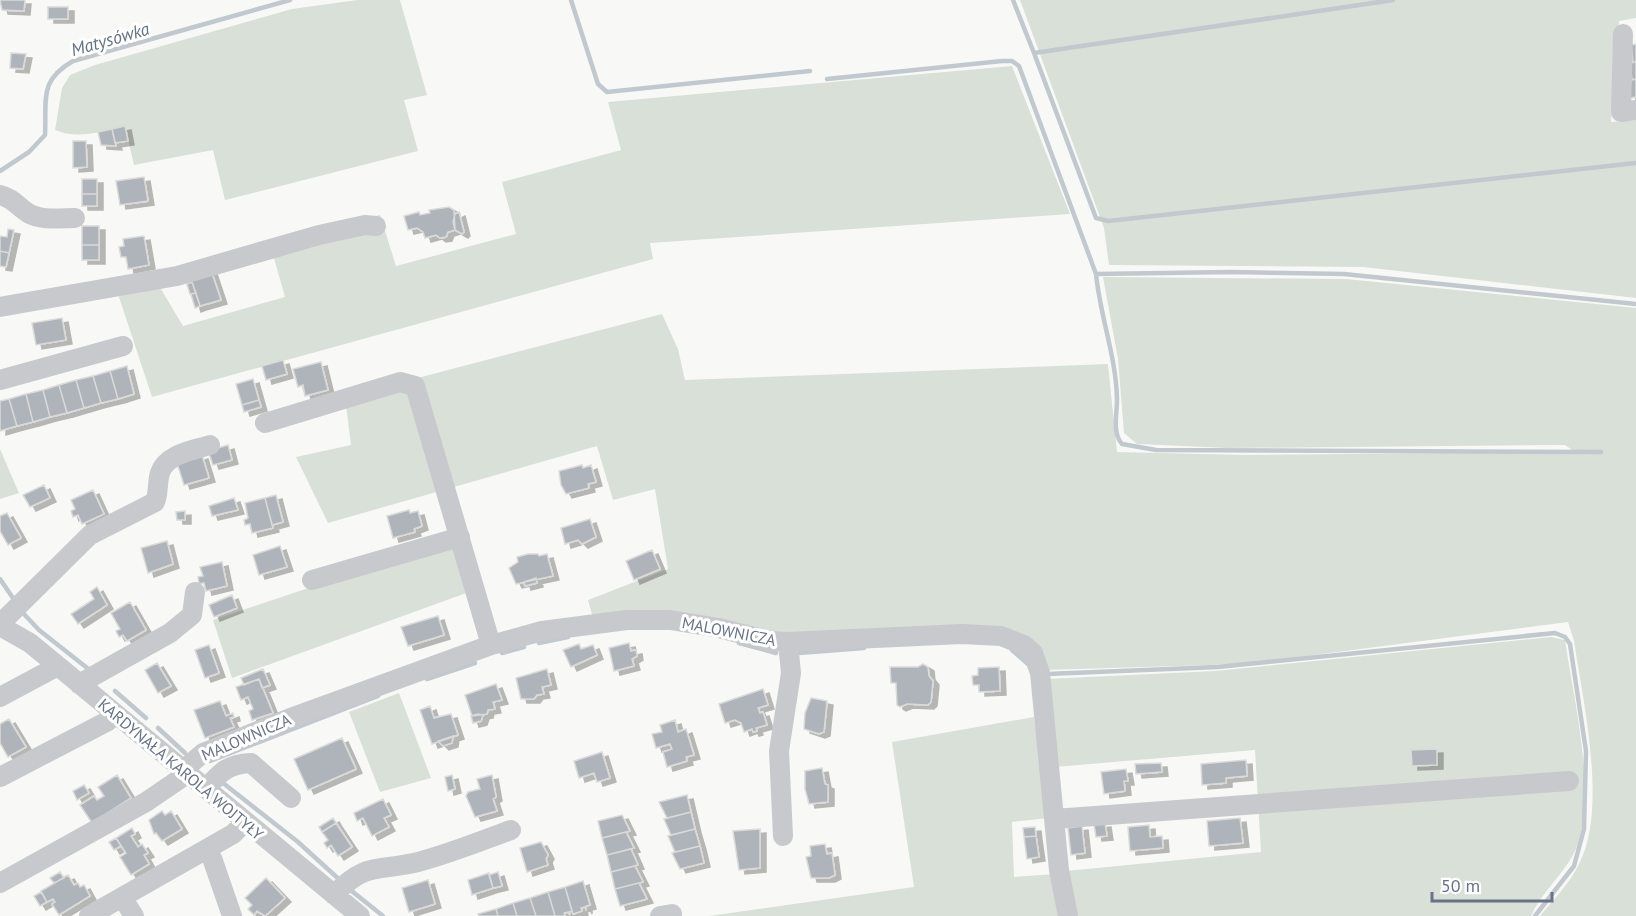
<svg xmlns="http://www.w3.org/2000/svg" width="1636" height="916" font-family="'PT Sans',sans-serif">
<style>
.green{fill:#d9e0d7}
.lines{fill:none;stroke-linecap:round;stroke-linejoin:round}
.stream{stroke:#c1c8ce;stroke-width:4.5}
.building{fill:#afb4bb;stroke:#dadad8;stroke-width:1.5;filter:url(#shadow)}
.minor{stroke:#c7c9cd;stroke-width:20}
.labels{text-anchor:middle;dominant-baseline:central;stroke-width:6;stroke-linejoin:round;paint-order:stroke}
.street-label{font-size:16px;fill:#697386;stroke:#fff}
.water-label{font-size:18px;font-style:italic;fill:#647382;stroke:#fff}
</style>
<defs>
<filter id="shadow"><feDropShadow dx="6" dy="4" stdDeviation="0" flood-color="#0004"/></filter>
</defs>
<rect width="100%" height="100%" fill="#f8f9f6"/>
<!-- green -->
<path class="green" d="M357 0H400L427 95 404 100 418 151 225 200 213 150 134 165 125 127C103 131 77 140 55 130L62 88 70 75 95 65 292 9Z
M1020 0H1636V18L1619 21 1611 122 1636 120V298L1363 267 1109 265 1104 228Z
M1012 66 1070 214 650 243 653 259 152 397 117 291 158 284 183 326 285 297 270 244 380 215 396 266 516 234 502 182 621 150 608 102Z
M1103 277 1346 279 1636 308V916H1540C1553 900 1570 883 1579 864 1608 809 1583 701 1574 641L1568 622 1244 664 1045 670 1023 638H794L593 618 588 600 668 569 655 489 613 500 597 446 328 523 296 457 351 445 345 397 662 314 678 349 685 380 1108 364 1117 452 1247 455 1575 452 1565 445 1228 448 1137 444 1124 433 1118 359Z
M0 449 19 493 0 499Z
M456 544 469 592 232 678 213 620 365 569Z
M1551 637 1565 640C1573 696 1600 804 1573 855 1561 877 1541 893 1531 916H1074L1066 871 1261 852 1255 750 1055 767 1045 679 1215 671Z
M399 693 431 778 380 792 349 712Z
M1034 717 1049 818 1012 822 1014 877 1056 874 1064 916H709L914 887 892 742Z"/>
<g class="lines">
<!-- stream -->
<path class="stream" d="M571 0 598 84 607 92 810 71
M1013 0 1034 53 1393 0
M1034 53 1096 218 1108 221 1636 163
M827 79 1002 61H1012L1019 66 1096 274C1100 316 1116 356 1117 399 1117 414 1112 433 1122 444L1156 450 1601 452
M0 171 29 152 45 135C47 100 38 81 73 61L290 0
M1096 274 1231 272 1344 274 1636 304
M0 579 15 601
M22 612 39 630 91 671
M539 643 568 637
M739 643 776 653
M1012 650 1028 664
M502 653 524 647
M799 653 864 648
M1047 674 1218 667 1555 633 1565 637 1570 644 1586 751 1584 829 1574 866 1535 916
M427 679 475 663
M115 691 146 718
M158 728 185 753
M210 761 378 696
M223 783 298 842 342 882
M348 888 383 916"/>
</g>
<!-- building -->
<path class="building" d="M0 0H25L24 11 2 10Z
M48 7H68V19H48Z
M1636 44V62H1633L1631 45Z
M11 53 26 54 23 69 10 68Z
M1636 62V79L1632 80 1630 63Z
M1636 79V97L1630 98 1629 80Z
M125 126 128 141 115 143 112 129Z
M112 129 116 146 101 145 98 132Z
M73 141H86L87 167 73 168Z
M144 177 148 201 120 205 116 181Z
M82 179H97V194H82Z
M82 194H97V206H82Z
M449 207 454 210 455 230 448 232 446 237 440 238 436 235 425 238 423 232 417 228 408 230 404 216 419 212 420 215 430 213 429 210Z
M459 212 464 232 462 234 455 230 453 222 455 214Z
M82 226H99V245H82Z
M8 229 14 230 9 253 0 251V236L7 237Z
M144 236 149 265 128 269 126 257H121L119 247 124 246 123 239Z
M82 245H99V260H82Z
M0 251 9 253 6 267 0 266Z
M211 270 221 300 200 306 190 276Z
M192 282 196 293 190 294 187 284Z
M196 293 200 306 195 308 191 294Z
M62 318 66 340 36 345 32 323Z
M283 360 287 374 266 380 262 366Z
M321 362 328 390 305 396 303 385 298 387 293 369Z
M127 366 134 394 118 399 110 371Z
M110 371 118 399 101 403 93 376Z
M93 376 101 403 84 408 76 380Z
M253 379 259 400 242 405 236 384Z
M76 380 84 408 67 413 59 385Z
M59 385 67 413 50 417 43 390Z
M43 390 50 417 33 422 26 394Z
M26 394 33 422 17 426 9 399Z
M9 399 17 426 0 431V401Z
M259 400 261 407 244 412 242 405Z
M228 445 232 460 213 465 208 451Z
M202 455 209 478 184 485 177 463Z
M582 465 583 468 591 465 596 482 588 484 589 488 566 494 561 485 559 471Z
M44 485 50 498 30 507 23 495Z
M93 490 104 514 82 524 78 515 73 517 71 511 75 509 71 500Z
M276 495 283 522 272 525 265 498Z
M234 498 238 510 212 516 209 506Z
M265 498 273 528 252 533 250 524 245 525 244 520 248 518 245 503Z
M409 510 410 513 418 511 422 526 414 529 415 532 393 538 387 516Z
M185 511V520H177L176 512Z
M7 513 21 538 8 545 0 531V516Z
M590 519 596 537 582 544 578 540 565 544 561 528Z
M167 541 173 564 148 573 141 548Z
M280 546 287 567 259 575 253 555Z
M652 550 660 569 634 580 626 561Z
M528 554H538L539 556 547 554 553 576 516 584 509 568 518 562 517 557Z
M222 562 227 586 206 591 204 583 199 584 198 577 203 576 200 567Z
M536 578 537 583 525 586 524 582Z
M97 587 107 605 78 624 71 614 94 599 90 592Z
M232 595 237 608 214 617 209 605Z
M130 602 146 630 127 641 123 635 119 637 116 631 120 629 111 613Z
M438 616 444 635 408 646 401 627Z
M629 643 631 651 636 650 637 656 632 659 634 666 614 671 609 648Z
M579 644 581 649 593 645 597 655 571 667 563 650Z
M209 645 219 673 205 678 195 650Z
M157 663 171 686 158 693 145 670Z
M923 664 928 667 929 676 933 681 931 702 928 705 907 704 900 707 897 705 896 683H891L890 667H918Z
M999 667 1000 691 979 692V685H973L972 676 978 675V668Z
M263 669 270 685 262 688 259 679 244 685 241 678Z
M547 669 551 685 542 687 544 694 537 695 534 699H521L516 678Z
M259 679 273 713 252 720 249 711 253 709 248 697 241 700 236 687Z
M496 684 502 700 493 702 495 709 488 710 487 714 472 716 465 695Z
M763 689 768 705 758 708 760 713 763 712 767 725 756 728 757 731 753 732 752 729 744 732 741 723 735 720 725 723 719 704Z
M811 698 827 701 824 732 819 734 804 729 805 713Z
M220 701 226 716 233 713 234 717 230 718 234 727 205 738 194 710Z
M430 706 434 718 451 714 458 735 432 744 420 710Z
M478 714 483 715 481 721 473 723 471 716Z
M9 719 26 747 8 757 0 743V724Z
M675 720 678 732 686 729 694 755 686 757 687 761 667 767 663 752 672 749 670 744 656 748 652 734 662 732 660 725Z
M453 736 452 743 443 746 438 741Z
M342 738 356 769 308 790 294 759Z
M1437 749V765L1412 766 1411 750Z
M602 752 610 778 597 782 594 773 579 778 574 761Z
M1246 760 1247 776 1226 778V783L1202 785 1201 764Z
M1161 763 1162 772 1136 774 1135 764Z
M822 768 825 784 828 785V802L809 804 805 789V771Z
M1126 769 1128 781H1124L1125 791 1104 794 1101 772Z
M117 775 131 798 92 823 80 805 94 796 97 800 104 796 98 787Z
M452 775 455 789 448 791 445 777Z
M492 775 496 797 493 799 497 811 475 817 466 796 468 792 480 789 477 779Z
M84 785 89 793 77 800 73 791Z
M687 795 691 812 667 818 659 802Z
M383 799 391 815 384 818 389 827 372 836 363 818 357 821 354 813Z
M162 811 165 815 171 811 182 829 162 841 156 833 154 834 149 820Z
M691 812 695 829 671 835 664 819Z
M622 815 630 831 602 838 598 821Z
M333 818 336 823 322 832 319 827Z
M1240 818 1243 843 1209 846 1207 821Z
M336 823 352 847 338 856 331 845 327 848 324 843 328 840 322 832Z
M1105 823 1107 836 1096 837 1094 824Z
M1149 825 1150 837 1162 836 1163 848 1130 851 1128 827Z
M1082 826 1085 853 1071 855 1068 828Z
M1035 827 1036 836 1024 837 1023 828Z
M132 828 135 834 131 836 138 847 142 844 148 853 144 855 149 864 131 875 120 857 126 853 116 838Z
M695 829 700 846 675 852 668 836Z
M760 829V868L739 870 733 831Z
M626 832 634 848 607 855 602 838Z
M1036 836 1039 857 1027 859 1024 837Z
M116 838 121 846 114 850 109 842Z
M541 842 548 855 546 859 548 865 527 872 520 848Z
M825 844 827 854 832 853 835 875 829 878H811L806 857 811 856 810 846Z
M700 846 704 863 680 869 672 853Z
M631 849 638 865 611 872 607 855Z
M635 866 643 882 615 889 611 872Z
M60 872 64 878 54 883 50 878Z
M498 872 502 886 493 888 489 875Z
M489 873 493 888 472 895 468 880Z
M68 875 74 885 78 883 80 887 84 885 90 896 59 915 52 904 55 902 53 899 47 902 41 891Z
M266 878 285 898 265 916 257 911 254 915 248 909 252 905 245 898Z
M428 880 435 904 409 912 402 888Z
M583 881 590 905 586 906V910L585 907 581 908 582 911 573 914 565 887Z
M639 883 647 899 620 906 615 889Z
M565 887 572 911 569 912 570 915 568 912 564 913 565 916H555L548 892Z
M41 892 47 902 40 906 34 896Z
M548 892 555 916H536L530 898Z
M530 898 536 916H517L513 903Z
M513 903 517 916H498L496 909Z
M496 909 498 916H479L478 914Z"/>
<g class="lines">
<!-- minor -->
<path class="minor" d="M1623 34 1621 112 1636 110
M0 195C13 198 17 206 28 213 41 221 61 218 75 218
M0 307 177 276 319 235 365 225 376 226
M0 380 123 346
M265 423 400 382 415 386 491 645
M312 580 460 537
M0 624 90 535 155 502C159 492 157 482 160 473 166 454 194 450 210 445
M0 626 30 643 58 666 360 916
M79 684 170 633 192 615 195 592
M0 697 58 666
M183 770 203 753 288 719 491 645 542 631 627 620H670L719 628 769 641 788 642 962 634 1001 636 1024 645 1033 653 1040 673 1059 870 1068 916
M0 777 108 721 115 714
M206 789C220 772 228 764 251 763L291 798
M1054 819 1569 781
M783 836 779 751 791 673 788 642
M212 858 232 916
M0 883 146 802 187 774
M334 895C366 861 378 872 418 862 449 854 481 841 511 830
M127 905 134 916
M89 916 233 834 245 822
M660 916 672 914"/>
</g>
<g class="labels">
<!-- street labels -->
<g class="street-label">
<text transform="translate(729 631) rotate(11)">MALOWNICZA</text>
<text transform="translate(246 737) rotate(-23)">MALOWNICZA</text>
<text transform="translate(181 769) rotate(40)">KARDYNAŁA KAROLA WOJTYŁY</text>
</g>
<!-- water labels -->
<g class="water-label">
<text transform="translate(110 39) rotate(-16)">Matysówka</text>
</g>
</g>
<!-- scale -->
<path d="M1432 892v9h120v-9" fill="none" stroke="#697386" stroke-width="3"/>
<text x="1441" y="892" font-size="18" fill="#697386" stroke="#ffffff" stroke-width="4.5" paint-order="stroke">50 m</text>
</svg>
